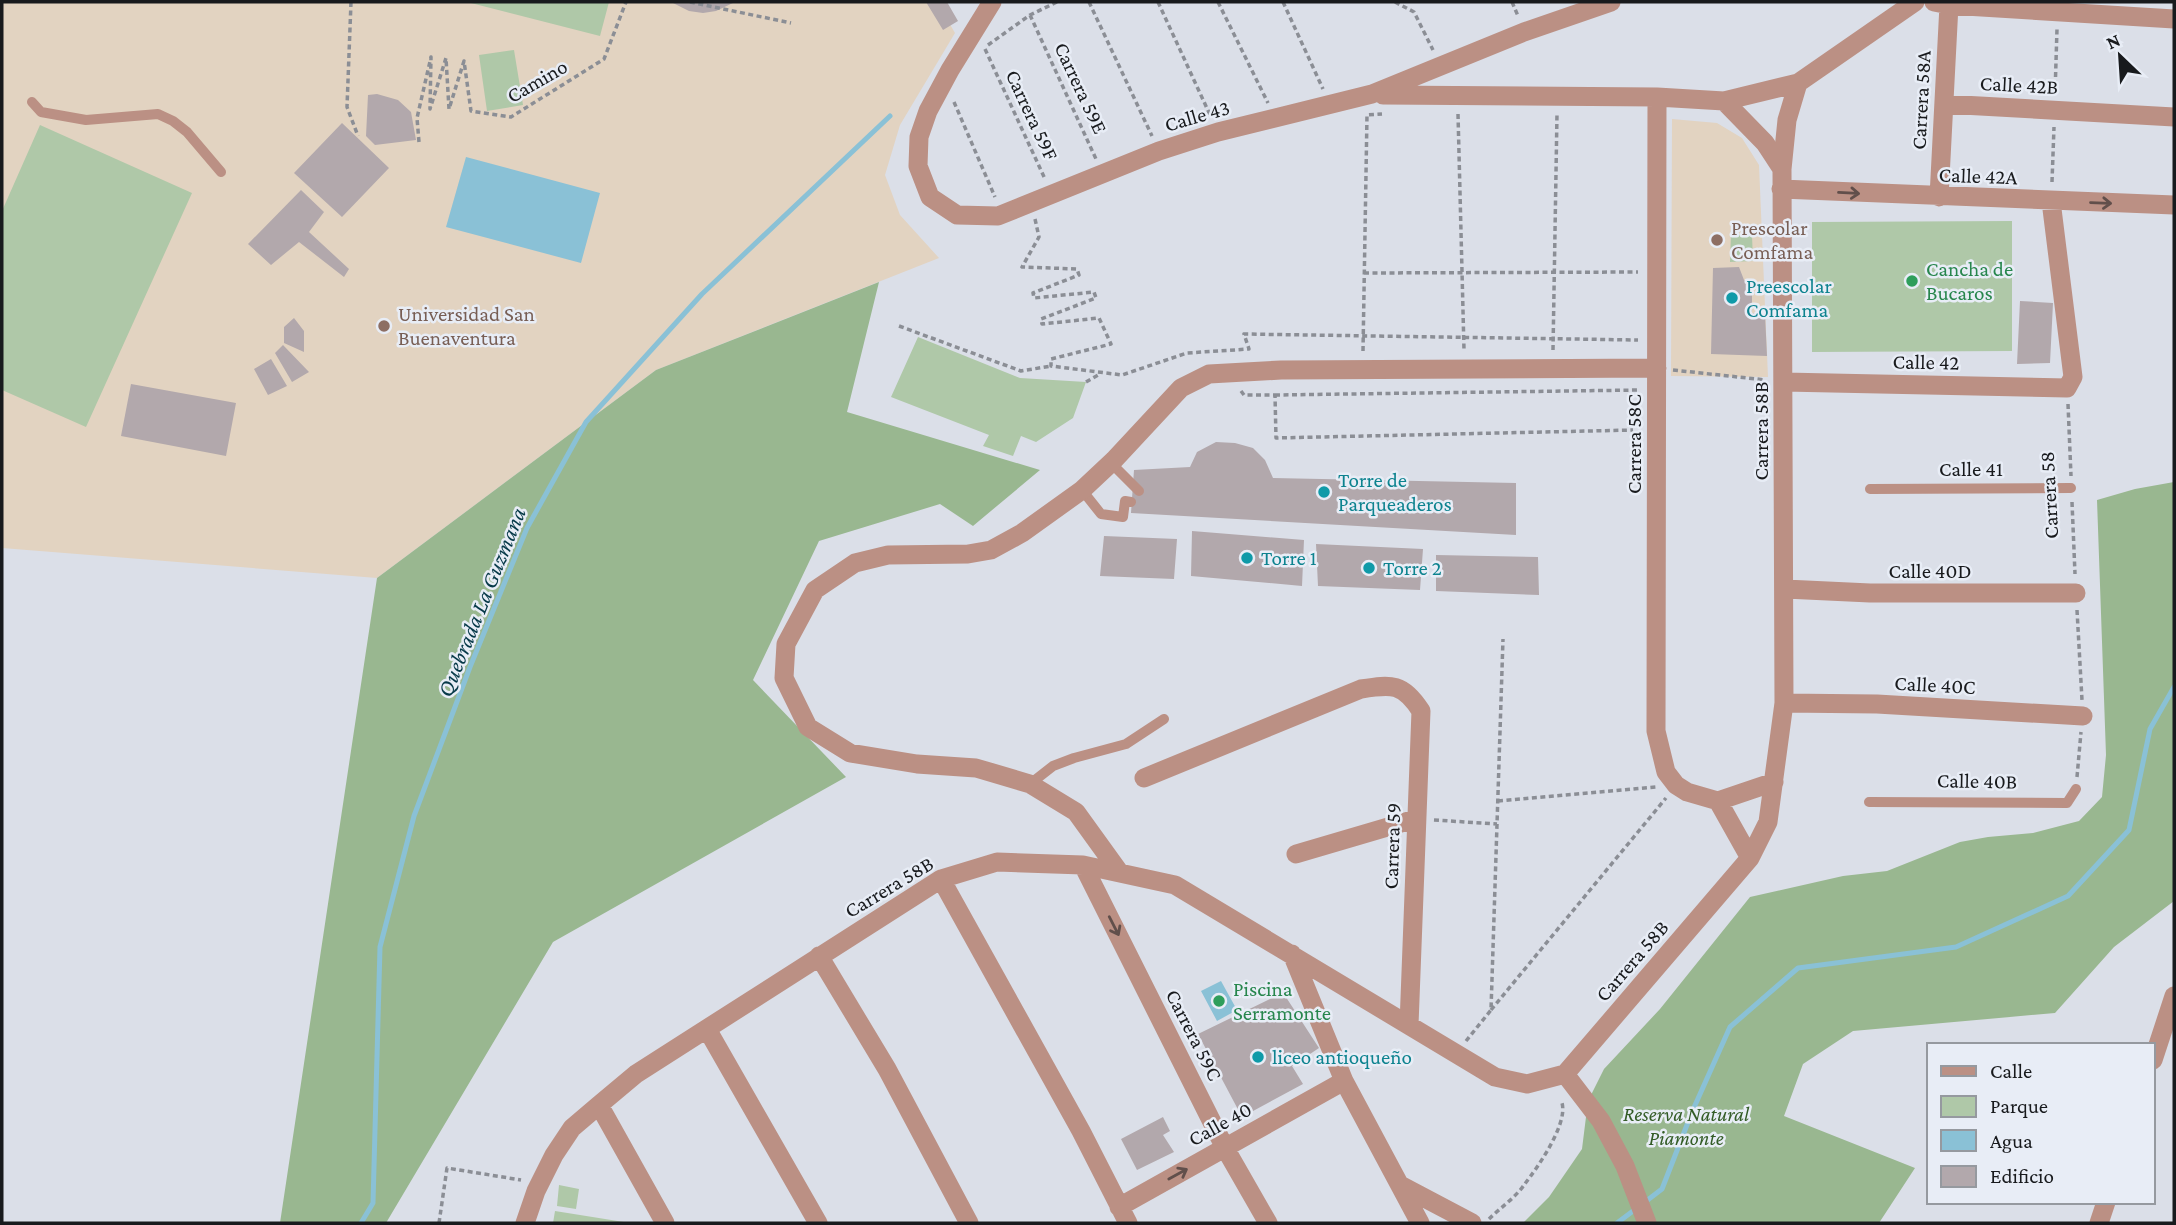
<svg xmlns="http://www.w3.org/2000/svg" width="2176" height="1225" font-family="'Crimson Pro',serif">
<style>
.education{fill:#e2d3c1}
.green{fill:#afc8a8}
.forest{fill:#99b790}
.water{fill:#8ac1d6}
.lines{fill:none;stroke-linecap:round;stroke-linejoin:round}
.stream{stroke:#8ac1d6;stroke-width:5}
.building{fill:#b2a8ac}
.path{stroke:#8b8e95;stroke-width:3.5;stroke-dasharray:5 3.5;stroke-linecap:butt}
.lane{stroke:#bb9084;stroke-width:10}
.street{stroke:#bb9084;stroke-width:19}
.oneway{stroke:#614f4b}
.education-dot{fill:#8d6e63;stroke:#e8edf6;stroke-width:2.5}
.leisure-dot{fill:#2e9e5b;stroke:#e8edf6;stroke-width:2.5}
.culture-dot{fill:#0f9aa8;stroke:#e8edf6;stroke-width:2.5}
.labels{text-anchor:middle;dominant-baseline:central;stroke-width:5;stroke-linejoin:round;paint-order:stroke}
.street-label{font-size:21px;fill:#181a1d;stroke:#e8edf6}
.education-label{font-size:21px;fill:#785e54;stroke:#e8edf6;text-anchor:start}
.leisure-label{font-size:21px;fill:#27864d;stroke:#e8edf6;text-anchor:start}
.culture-label{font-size:21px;fill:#0d838f;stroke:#e8edf6;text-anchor:start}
.park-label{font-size:21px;font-style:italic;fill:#335c26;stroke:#e8edf6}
.water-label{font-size:23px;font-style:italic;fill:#063948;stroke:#e8edf6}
</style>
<rect width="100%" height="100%" fill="#dbdfe8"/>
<!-- education -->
<path class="education" d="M2 2H937L955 33 900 125 885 175 900 215 939 258 656 370 377 578 2 548Z
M1672 119 1717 123 1742 138 1759 165 1768 377 1671 376Z"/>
<!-- green -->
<path class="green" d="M467 2H609L600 36Z
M514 50 523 105 487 111 479 55Z
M40 125 192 193 86 427 2 390V211Z
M2012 221V351L1812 352V222Z
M1731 234 1752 235 1753 261 1730 262Z
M918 337 1020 378 1086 382 1073 418 1036 442 1021 436 1013 456 983 446 989 435 891 397Z
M559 1185 579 1189 576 1209 557 1206Z
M555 1211 630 1223H553Z"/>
<!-- forest -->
<path class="forest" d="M879 282 847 412 1040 470 973 526 940 504 819 541 753 680 846 777 553 942 386 1223H280L377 578 656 370Z
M2174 482V901L2114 947 2055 1013 1853 1031 1803 1064 1784 1116 1915 1168 1879 1223H1523L1549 1197 1582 1149 1588 1101 1604 1069 1660 1009 1750 897 1843 876 1887 871 1960 842 1988 837 2033 833 2079 821 2102 797 2106 755 2097 500 2135 489Z"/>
<!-- water -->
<path class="water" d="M466 157 600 193 581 263 446 227Z
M1221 981 1237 1010 1217 1021 1201 991Z"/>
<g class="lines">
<!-- stream -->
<path class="stream" d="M1645 1202 1662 1189 1692 1112 1730 1027 1798 968 1956 947 2068 896 2129 830 2150 729 2174 687
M361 1223 373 1203 380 947 414 816 470 667 527 528 586 422 702 294 890 116
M1617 1223 1637 1208"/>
</g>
<!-- building -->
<path class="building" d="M671 2H735L716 11 703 13 689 11Z
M926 2H947L958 21 943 30Z
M377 94 398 100 411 112 416 140 375 145 366 136 368 95Z
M342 123 389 168 342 217 294 173Z
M301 190 324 212 309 232 349 269 344 277 299 242 271 265 248 244Z
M1739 267 1744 280 1752 283V313L1765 314 1767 356 1711 354 1713 268Z
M2020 301 2053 303 2050 363 2017 364Z
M294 318 304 331V352L284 343V327Z
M283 345 309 372 292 382 275 353Z
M271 359 287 386 268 395 254 369Z
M131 384 236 403 226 456 121 436Z
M1216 442 1235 443 1253 448 1265 460 1273 478 1516 483V535L1131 513 1134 470 1190 467 1197 452Z
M1192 531 1304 540 1302 586 1191 576Z
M1104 536 1177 539 1174 579 1100 576Z
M1316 544 1423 549 1420 590 1318 586Z
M1436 555 1538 557 1539 595 1436 591Z
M1282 991 1319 1048 1292 1066 1303 1084 1242 1117 1198 1034 1270 999Z
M1163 1117 1170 1131 1163 1135 1174 1152 1137 1170 1121 1139Z"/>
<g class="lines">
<!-- path -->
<path class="path" d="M351 2 347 107 358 136
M690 2 791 23
M1089 2 1152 136
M1158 2 1211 117
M1218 2 1268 103
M1283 2 1323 89
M1395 2 1414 12 1433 50
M1512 2 1518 16
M1030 15 1096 159
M988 45 1030 15 1057 2
M985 49 1045 179
M2055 94 2057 29
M954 102 995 197
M1458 114 1464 350
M419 142 417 118 431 57 430 109 446 58 449 109 464 61 471 111 511 117 604 59 626 2
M2052 182 2054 127
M1035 219 1039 237 1022 267 1077 269 1079 275 1033 293 1034 298 1094 292 1096 298 1041 319 1042 324 1099 318 1111 344 1051 359V366L1122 375 1187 353 1249 349 1244 334 1638 340
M1364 273 1638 272
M899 326 1021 371 1051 366
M1553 350 1557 114
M1363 351 1367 115 1382 114
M1673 370 1766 380
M1086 382 1100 374
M1241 391 1244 395H1275L1276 438 1633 430
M1275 395 1640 390
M2068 404 2071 476
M2072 502 2075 574
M2077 610 2082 700
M2077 777 2081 732
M1498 801 1656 787
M1434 820 1497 824
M1491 1010 1666 798
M1466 1041 1491 1010 1503 639
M1489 1219C1500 1208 1515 1198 1524 1185 1538 1167 1568 1124 1562 1103
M439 1223 447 1168 521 1180"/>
<!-- lane -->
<path class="lane" d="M32 102 41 112 86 120 158 114 173 121 187 132 221 172
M1111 463 1139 491
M1870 489 2071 488
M1082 490 1101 514 1123 517 1125 501 1131 502
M1030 784 1053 766 1074 758 1126 744 1164 719
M1869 802 2067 803 2076 789"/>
<!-- street -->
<path class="street" d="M992 2 950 70 928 111 919 137 918 166 930 197 957 215 998 216 1159 151 1218 132 1372 94 1524 32 1611 2
M1934 2 1949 5 2174 19
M1383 95 1657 97 1724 101 1798 83 1915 2
M1657 97 1656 731 1666 772 1676 785 1687 792 1718 801 1774 782
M1724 101 1765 143 1782 169
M1944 104 2174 117
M1781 189 2174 205
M1939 197 1949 5
M1784 382 2067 388 2073 377 2051 201
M1785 589 1870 593H2076
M1784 703 1877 704 2083 716
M1144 778 1361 689C1392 684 1403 683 1421 711L1409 1025
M1718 801 1750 858
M1296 854 1415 819
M1083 865 1225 1148 1268 1223
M1120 873 1076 812 1030 784 976 768 917 764 850 753 808 727 784 678 786 644 815 590 855 563 888 555 968 554 991 550 1022 533 1082 490 1114 460 1181 388 1209 374 1281 370 1657 368
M941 879 1081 1131 1128 1223
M1292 954 1344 1081 1420 1223
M819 956 887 1069 969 1223
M707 1029 818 1223
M2153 1060 2174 996
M1565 1074 1601 1121 1625 1166 1647 1223
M599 1105 665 1223
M1400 1185 1472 1223
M1119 1207 1344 1081
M525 1223 536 1191 554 1155 572 1128 599 1105 636 1074 941 879 997 862 1083 865 1175 885 1495 1077 1527 1084 1565 1074 1750 858 1768 822 1784 703 1782 169 1787 120 1798 83
M2099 1223 2106 1202"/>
</g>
<!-- one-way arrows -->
<defs><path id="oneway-shaft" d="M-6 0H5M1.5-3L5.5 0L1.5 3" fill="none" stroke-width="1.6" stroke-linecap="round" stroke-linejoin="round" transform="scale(1.75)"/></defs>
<g class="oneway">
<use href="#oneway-shaft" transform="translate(1849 193) rotate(3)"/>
<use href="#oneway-shaft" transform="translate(2101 203) rotate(2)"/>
<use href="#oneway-shaft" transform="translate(1114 926) rotate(63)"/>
<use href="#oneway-shaft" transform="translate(1178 1174) rotate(-29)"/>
</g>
<!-- markers -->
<g class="education-dot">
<circle cx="1717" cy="240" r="7"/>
<circle cx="384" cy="326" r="7"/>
</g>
<g class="leisure-dot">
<circle cx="1912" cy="281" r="7"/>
<circle cx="1219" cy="1001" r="7"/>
</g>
<g class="culture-dot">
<circle cx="1732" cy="298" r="7"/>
<circle cx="1324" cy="492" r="7"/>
<circle cx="1247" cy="558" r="7"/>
<circle cx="1369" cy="568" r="7"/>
<circle cx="1258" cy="1057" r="7"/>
</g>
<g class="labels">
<!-- street labels -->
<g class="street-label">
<text transform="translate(537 81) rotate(-30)">Camino</text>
<text transform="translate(2019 85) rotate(3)">Calle 42B</text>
<text transform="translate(1081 88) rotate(65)">Carrera 59E</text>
<text transform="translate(1921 100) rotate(-87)">Carrera 58A</text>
<text transform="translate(1032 115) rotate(65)">Carrera 59F</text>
<text transform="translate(1197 116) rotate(-16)">Calle 43</text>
<text transform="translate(1978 176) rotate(2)">Calle 42A</text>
<text transform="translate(1926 362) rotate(1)">Calle 42</text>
<text transform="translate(1761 431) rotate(-90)">Carrera 58B</text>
<text transform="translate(1634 444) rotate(-90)">Carrera 58C</text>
<text x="1971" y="469">Calle 41</text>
<text transform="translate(2049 495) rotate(-93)">Carrera 58</text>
<text x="1930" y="571">Calle 40D</text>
<text transform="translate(1935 685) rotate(3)">Calle 40C</text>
<text transform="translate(1977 781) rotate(1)">Calle 40B</text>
<text transform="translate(1392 846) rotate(-88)">Carrera 59</text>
<text transform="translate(889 887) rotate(-31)">Carrera 58B</text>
<text transform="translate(1632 961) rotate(-49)">Carrera 58B</text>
<text transform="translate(1194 1035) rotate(63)">Carrera 59C</text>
<text transform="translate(1220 1124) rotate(-29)">Calle 40</text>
</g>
<!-- education labels -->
<g class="education-label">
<text x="1731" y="228">Prescolar<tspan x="1731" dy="24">Comfama</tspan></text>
<text x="398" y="314">Universidad San<tspan x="398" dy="24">Buenaventura</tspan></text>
</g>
<!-- leisure labels -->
<g class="leisure-label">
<text x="1926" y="269">Cancha de<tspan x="1926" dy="24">Bucaros</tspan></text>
<text x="1233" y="989">Piscina<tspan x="1233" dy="24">Serramonte</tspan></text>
</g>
<!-- culture labels -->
<g class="culture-label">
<text x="1746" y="286">Preescolar<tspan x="1746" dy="24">Comfama</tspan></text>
<text x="1338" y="480">Torre de<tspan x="1338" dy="24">Parqueaderos</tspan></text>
<text x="1261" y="558">Torre 1</text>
<text x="1383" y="568">Torre 2</text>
<text x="1272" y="1057">liceo antioqueño</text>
</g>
<!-- park labels -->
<g class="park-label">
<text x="1686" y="1114">Reserva Natural<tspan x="1686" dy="24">Piamonte</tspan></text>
</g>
<!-- water labels -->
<g class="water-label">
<text transform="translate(481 602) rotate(-68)">Quebrada La Guzmana</text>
</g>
</g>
<!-- border -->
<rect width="2176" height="1225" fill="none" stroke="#181a1d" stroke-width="7"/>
<!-- legend -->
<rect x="1927" y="1043" width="228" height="161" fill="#e8edf6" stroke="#95999f" stroke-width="2"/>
<rect x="1941" y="1066" width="35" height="10" fill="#bb9084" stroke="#95999f" stroke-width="2"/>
<text x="1990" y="1078" font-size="21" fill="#181a1d">Calle</text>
<rect x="1941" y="1096" width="35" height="21" fill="#afc8a8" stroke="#95999f" stroke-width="2"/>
<text x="1990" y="1113" font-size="21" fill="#181a1d">Parque</text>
<rect x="1941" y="1130" width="35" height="21" fill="#8ac1d6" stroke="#95999f" stroke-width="2"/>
<text x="1990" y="1148" font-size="21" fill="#181a1d">Agua</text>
<rect x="1941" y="1166" width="35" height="21" fill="#b2a8ac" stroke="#95999f" stroke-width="2"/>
<text x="1990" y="1183" font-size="21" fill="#181a1d">Edificio</text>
<!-- north arrow -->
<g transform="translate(2120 56) rotate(335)" stroke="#e8edf6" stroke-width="5" paint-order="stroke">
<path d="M0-5L12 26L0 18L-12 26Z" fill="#181a1d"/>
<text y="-10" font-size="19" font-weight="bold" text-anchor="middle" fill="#181a1d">N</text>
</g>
</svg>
